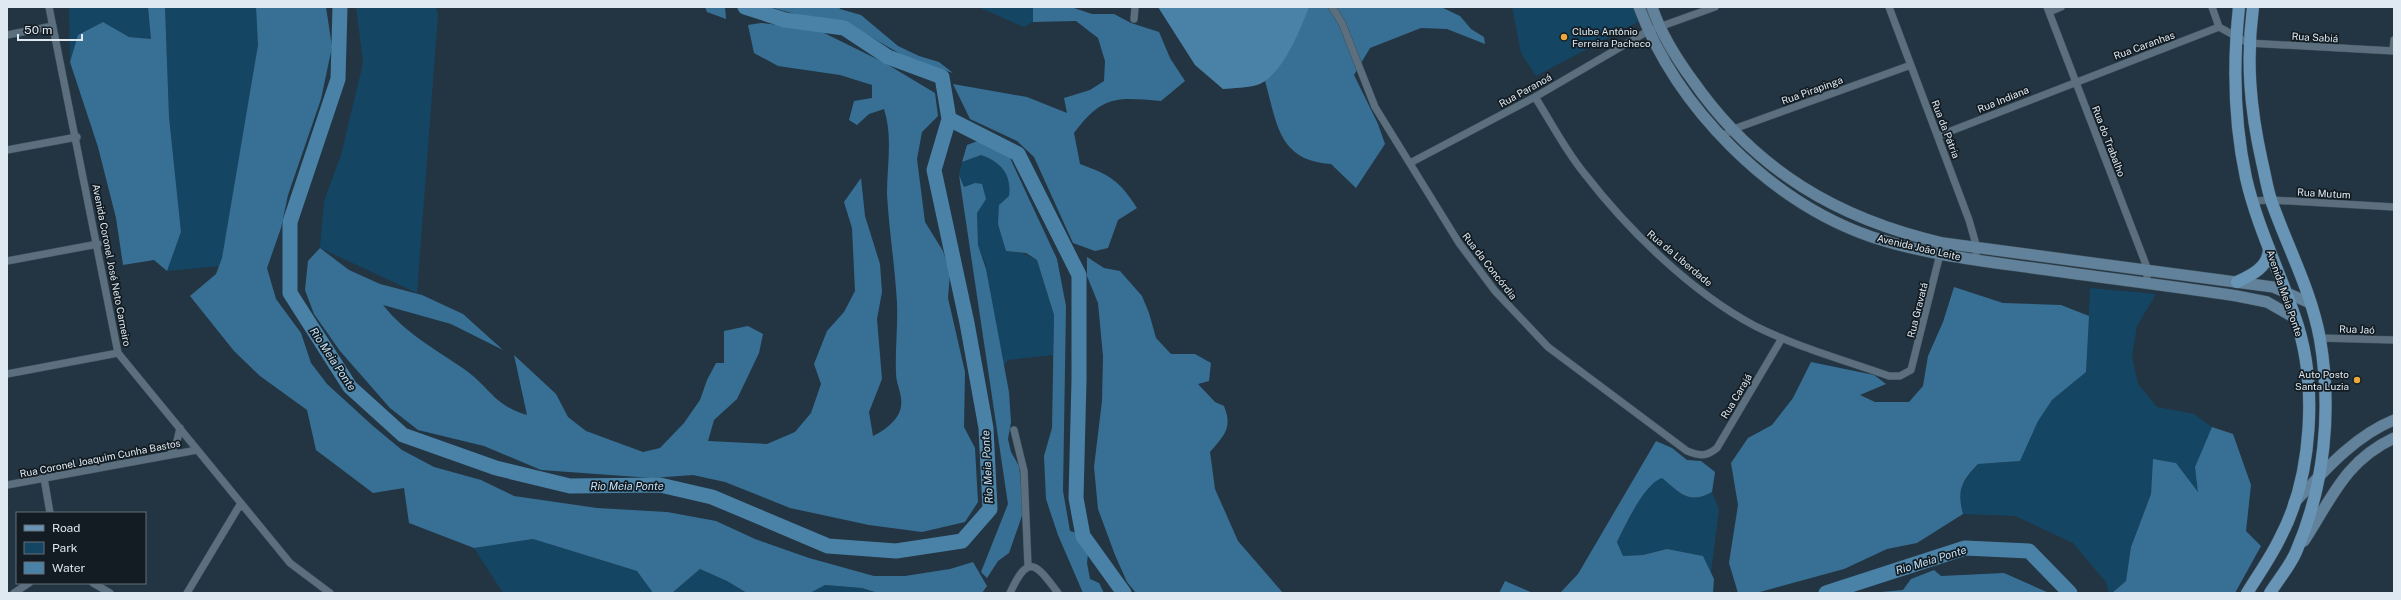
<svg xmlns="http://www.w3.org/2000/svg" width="2401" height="600" font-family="'Public Sans',sans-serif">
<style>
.green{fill:#144563}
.forest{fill:#387095}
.water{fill:#4a82a7}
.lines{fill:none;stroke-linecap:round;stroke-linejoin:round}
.river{stroke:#4a82a7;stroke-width:15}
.street-casing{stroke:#41525d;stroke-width:8}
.secondary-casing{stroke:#41525d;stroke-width:12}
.primary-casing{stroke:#41525d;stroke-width:13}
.street{stroke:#5b6f7e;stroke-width:7}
.secondary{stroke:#61829a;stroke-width:11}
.primary{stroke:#6895b6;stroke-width:12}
.poi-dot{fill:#eca93a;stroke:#131c22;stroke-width:1.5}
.labels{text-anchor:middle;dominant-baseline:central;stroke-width:3.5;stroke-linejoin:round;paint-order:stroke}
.poi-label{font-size:10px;fill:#dee9f2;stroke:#131c22;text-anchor:start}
.street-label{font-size:10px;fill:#dee9f2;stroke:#131c22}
.water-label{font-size:11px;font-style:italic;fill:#c2e1f8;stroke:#131c22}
</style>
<rect width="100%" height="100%" fill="#233542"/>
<!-- green -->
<path class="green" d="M69 7H148L151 39 129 37 103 22 78 35 70 62Z
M165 7H256L258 45 221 266 167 271 181 232 169 117Z
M356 7H436L438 15 417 293 320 248 324 201 341 155 363 63Z
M978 7H1033V22L1024 27Z
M1512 7H1633L1640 21 1536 76 1521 53Z
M981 155C1001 162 1012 175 1009 196L999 205 1006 251 1022 253 1037 260 1054 315 1053 355 1008 360 1004 366 991 306 986 265 978 245 977 213 980 206 975 183 964 187 959 175 962 162Z
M2090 288 2156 294 2137 326 2132 356 2138 384 2157 407 2194 414 2212 427 2195 467 2199 493 2153 459 2151 494 2131 547 2126 581 2112 593H2109L2106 582 2073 543 2015 516 1963 514C1957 489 1962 483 1978 464L2020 461 2038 421 2052 400 2086 372Z
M1662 478C1680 493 1689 505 1712 492L1719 509 1711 573 1703 556 1667 549 1643 555 1623 556 1617 541C1627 524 1643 484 1662 478Z
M533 539 637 571 653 593H503L474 548Z
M700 569 728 581 747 593H672Z
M825 585 862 588 878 593H810Z"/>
<!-- forest -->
<path class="forest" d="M148 7H165L169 117 181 232 167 271 154 260 123 265 116 218 98 147 70 62 78 35 103 22 129 37 151 39Z
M256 7H326L332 47 321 99 288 195 281 228 267 268 276 299 301 333 311 363 327 384 373 426 402 450 434 467 481 480 514 496 597 508 667 512 716 521 755 539 809 558 874 576H905L950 569 973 562 987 586 982 593H878L862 588 825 585 810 593H747L727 581 700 569 672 593H653L637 571 533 539 474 548 409 523 404 488 373 493 316 450 307 410 260 376 234 351 190 296 216 274 222 258 258 45Z
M705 7H725L726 19 707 12Z
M770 7H839L840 9 861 15 898 46 919 56 939 62 953 73 909 59 852 26 805 17Z
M1033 7H1071L1092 14H1114L1131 23 1159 32 1170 58 1185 81 1161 101C1117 97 1102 95 1074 133L1080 164C1110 175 1119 180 1137 208L1118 220 1108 248 1095 251 1073 243 1034 157 1017 141 970 119 953 84 1027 97 1067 113 1064 98 1090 90 1104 81 1105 61 1098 38 1076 21 1033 22Z
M1308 7H1441L1460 16 1471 29 1484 37 1485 44 1447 29 1421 28 1370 48 1354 75 1378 124 1385 144 1356 188 1331 164C1278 161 1277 123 1265 81Z
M761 23 818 30 885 63 935 93 938 116 922 132 917 159 925 222 943 251 950 273 948 298 965 372 964 427 975 448 978 502 965 522 922 532 869 525 790 508 725 482 693 475 652 478 541 470 484 446 418 430 390 408 340 351 314 314 305 290 308 261 320 248 349 270 380 284 422 295 463 314 503 350 451 324 383 305C405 333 435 349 464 369 490 387 493 405 527 415L514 355 556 394 568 417 586 431 643 452 660 448 684 423 700 400 707 380 716 363H724V331L748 326 763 334 759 353 737 399 714 420 708 441 767 444 795 432 811 413 821 384 814 364 827 331 844 312 855 291 852 228 844 202 861 178 865 216 880 264 882 292 877 319 882 379 869 412 873 436C884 431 900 419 901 406 903 394 896 385 896 373 895 350 898 327 897 303 895 267 889 230 887 194 887 165 893 137 884 109L869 114 857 125 849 120 854 101 872 98V85L840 75 778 66 754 53 748 25Z
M986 138 1010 158 1057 259 1066 306 1063 491 1070 531 1077 533 1089 544 1087 563 1090 579 1099 583 1104 593H1083L1058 535 1046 499 1044 456 1052 428 1054 315 1037 260 1026 253 1006 251 998 224 999 205 1009 196C1012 175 1001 162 981 155L962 162 967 145Z
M959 175 964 187 975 183 982 184 986 199 977 213 978 245 986 269 1009 392 1011 422 1008 439 1011 452 1019 466 1024 510 1009 553 998 561 987 578 981 572 1008 504Z
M1087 257 1104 268 1120 271 1142 296 1149 313 1156 338 1171 354H1195L1211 363 1209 381 1198 384 1215 402 1224 406C1233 428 1224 435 1210 452L1215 489 1238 541 1283 593H1136L1127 582 1115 555 1098 509 1094 467 1102 401 1103 356 1098 303 1087 276Z
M1954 287 2003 303 2061 305 2089 316 2086 372 2052 400 2038 421 2020 461 1978 464C1961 482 1957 490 1963 514L1917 543 1887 549 1844 569 1756 593H1738L1729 563 1738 505 1731 463 1748 438 1772 425 1793 398 1811 362 1874 375 1886 384 1860 395 1875 402H1909L1923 386 1928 356 1943 322Z
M2212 427 2233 434 2251 485 2246 531 2261 546 2235 593H2112L2126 581 2131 547 2151 494 2153 459 2176 463 2198 492 2195 467Z
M1656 441 1672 448 1687 460 1701 461 1715 472 1712 492C1689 505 1680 493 1662 478 1644 484 1626 524 1617 542L1623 556 1643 555 1667 549 1703 556 1714 579 1713 593H1560L1578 574Z
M1934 570 1941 576 2004 573 2049 593H1870L1903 590 1911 579Z
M1505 581 1533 593H1499Z"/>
<!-- water -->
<path class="water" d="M1158 7H1309C1300 30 1282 77 1257 85 1247 88 1233 88 1223 89L1195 65Z"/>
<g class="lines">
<!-- river -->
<path class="river" d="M340 7 338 79 290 222V293L350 387 403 435 496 468 570 486 660 485 712 497 828 546 896 551 962 541 990 509 986 428 967 323 934 170 949 119 942 77 888 57 844 28 785 20 745 7
M949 119 1018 154 1079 275V380L1076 498 1083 536 1124 593
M1826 593 1965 548 2029 551 2070 593"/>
<!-- street casing -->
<g class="street-casing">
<path id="street" d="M49 7 118 353 290 563 330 593
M1332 7 1342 23 1375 107 1459 243 1495 291 1548 347 1687 451C1700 456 1706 457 1717 448L1782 338
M1889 7 1969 220 1977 248 1975 260
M2047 7 2148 270 2146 283
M2212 7 2219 27 2248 43 2394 51
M2049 12 2061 7
M1134 19 1135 7
M7 35 53 26
M2393 51 2394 40
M1535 97C1551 122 1565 150 1584 173 1628 230 1691 292 1755 326 1797 347 1844 360 1889 376H1900L1911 370 1940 254
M1938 136 2219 27
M1721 138 1731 130 1911 65
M7 150 77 137
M1410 163 1535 97 1648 31 1715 7
M2253 201 2271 200 2394 207
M7 261 98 244
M2320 338 2394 340
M7 374 118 353
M1014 430 1024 471 1028 566
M170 455 177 441 180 428
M44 478 50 513
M7 485 197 450
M93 583 110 593
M14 593 29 583
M187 593 241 503
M1010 593C1028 554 1035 562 1058 593"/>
</g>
<!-- secondary casing -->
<g class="secondary-casing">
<path id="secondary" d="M1639 7C1677 108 1770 202 1872 237 1927 255 1983 261 2040 269 2105 278 2171 286 2237 296L2267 302 2295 318
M1652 7C1661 34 1676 58 1693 81 1756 171 1838 219 1943 243L2273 287 2310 303
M2294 503C2323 472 2354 436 2394 420
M2304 541C2332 498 2345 461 2394 438"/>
</g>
<!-- primary casing -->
<g class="primary-casing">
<path id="primary" d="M2239 7C2233 63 2234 122 2246 178 2257 226 2279 270 2295 317 2318 382 2313 476 2280 538 2271 557 2258 575 2247 593
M2253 7C2246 61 2250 108 2262 162 2265 174 2267 188 2271 200 2287 246 2311 290 2320 339 2332 410 2325 485 2296 552 2290 566 2278 580 2270 593
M2237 282C2252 275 2269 267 2269 248"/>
</g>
<!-- street -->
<use href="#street" class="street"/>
<!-- secondary -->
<use href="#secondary" class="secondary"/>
<!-- primary -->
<use href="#primary" class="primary"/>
</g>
<!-- markers -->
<g class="poi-dot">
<circle cx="1564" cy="37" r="4"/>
<circle cx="2357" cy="380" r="4"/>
</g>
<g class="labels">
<!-- poi labels -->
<g class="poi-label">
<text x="1572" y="31">Clube Antônio<tspan x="1572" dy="12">Ferreira Pacheco</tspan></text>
<text x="2349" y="374" text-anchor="end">Auto Posto<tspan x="2349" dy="12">Santa Luzia</tspan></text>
</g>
<!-- street labels -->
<g class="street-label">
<text transform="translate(2315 37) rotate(3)">Rua Sabiá</text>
<text transform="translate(2144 45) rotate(-20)">Rua Caranhas</text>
<text transform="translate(1525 90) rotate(-29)">Rua Paranoá</text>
<text transform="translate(1812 90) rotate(-20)">Rua Pirapinga</text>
<text transform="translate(2003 99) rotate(-22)">Rua Indiana</text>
<text transform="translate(1946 129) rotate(69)">Rua da Pátria</text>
<text transform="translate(2109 141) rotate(69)">Rua do Trabalho</text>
<text transform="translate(2324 193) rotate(3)">Rua Mutum</text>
<text transform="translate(1919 247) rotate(13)">Avenida João Leite</text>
<text transform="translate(1680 258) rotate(40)">Rua da Liberdade</text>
<text transform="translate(112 265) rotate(79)">Avenida Coronel José Neto Carneiro</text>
<text transform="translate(1490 266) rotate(52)">Rua da Concórdia</text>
<text transform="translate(2285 293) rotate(71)">Avenida Meia Ponte</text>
<text transform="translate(1917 310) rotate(-76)">Rua Gravatá</text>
<text transform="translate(2357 329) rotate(2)">Rua Jaó</text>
<text transform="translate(1736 396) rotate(-59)">Rua Carajá</text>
<text transform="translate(100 458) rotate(-11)">Rua Coronel Joaquim Cunha Bastos</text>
</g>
<!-- water labels -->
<g class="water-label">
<text transform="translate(333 359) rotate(56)">Rio Meia Ponte</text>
<text transform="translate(987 467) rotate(-93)">Rio Meia Ponte</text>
<text x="627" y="486">Rio Meia Ponte</text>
<text transform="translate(1931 560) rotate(-17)">Rio Meia Ponte</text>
</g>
</g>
<!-- border -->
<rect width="2401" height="600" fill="none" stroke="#dee9f2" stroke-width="16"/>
<!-- legend -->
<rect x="16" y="512" width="130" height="72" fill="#131c22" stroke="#646e75"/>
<rect x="24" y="525" width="20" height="6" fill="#6895b6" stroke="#646e75"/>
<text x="52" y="532" font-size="12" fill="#dee9f2">Road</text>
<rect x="24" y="542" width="20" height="12" fill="#144563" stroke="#646e75"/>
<text x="52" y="552" font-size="12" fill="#dee9f2">Park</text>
<rect x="24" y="562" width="20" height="12" fill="#4a82a7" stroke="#646e75"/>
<text x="52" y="572" font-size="12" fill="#dee9f2">Water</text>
<!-- scale -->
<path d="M18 34v6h64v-6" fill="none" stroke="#dee9f2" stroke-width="2"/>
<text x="24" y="34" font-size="12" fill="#dee9f2" stroke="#131c22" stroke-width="3" paint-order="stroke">50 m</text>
</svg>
